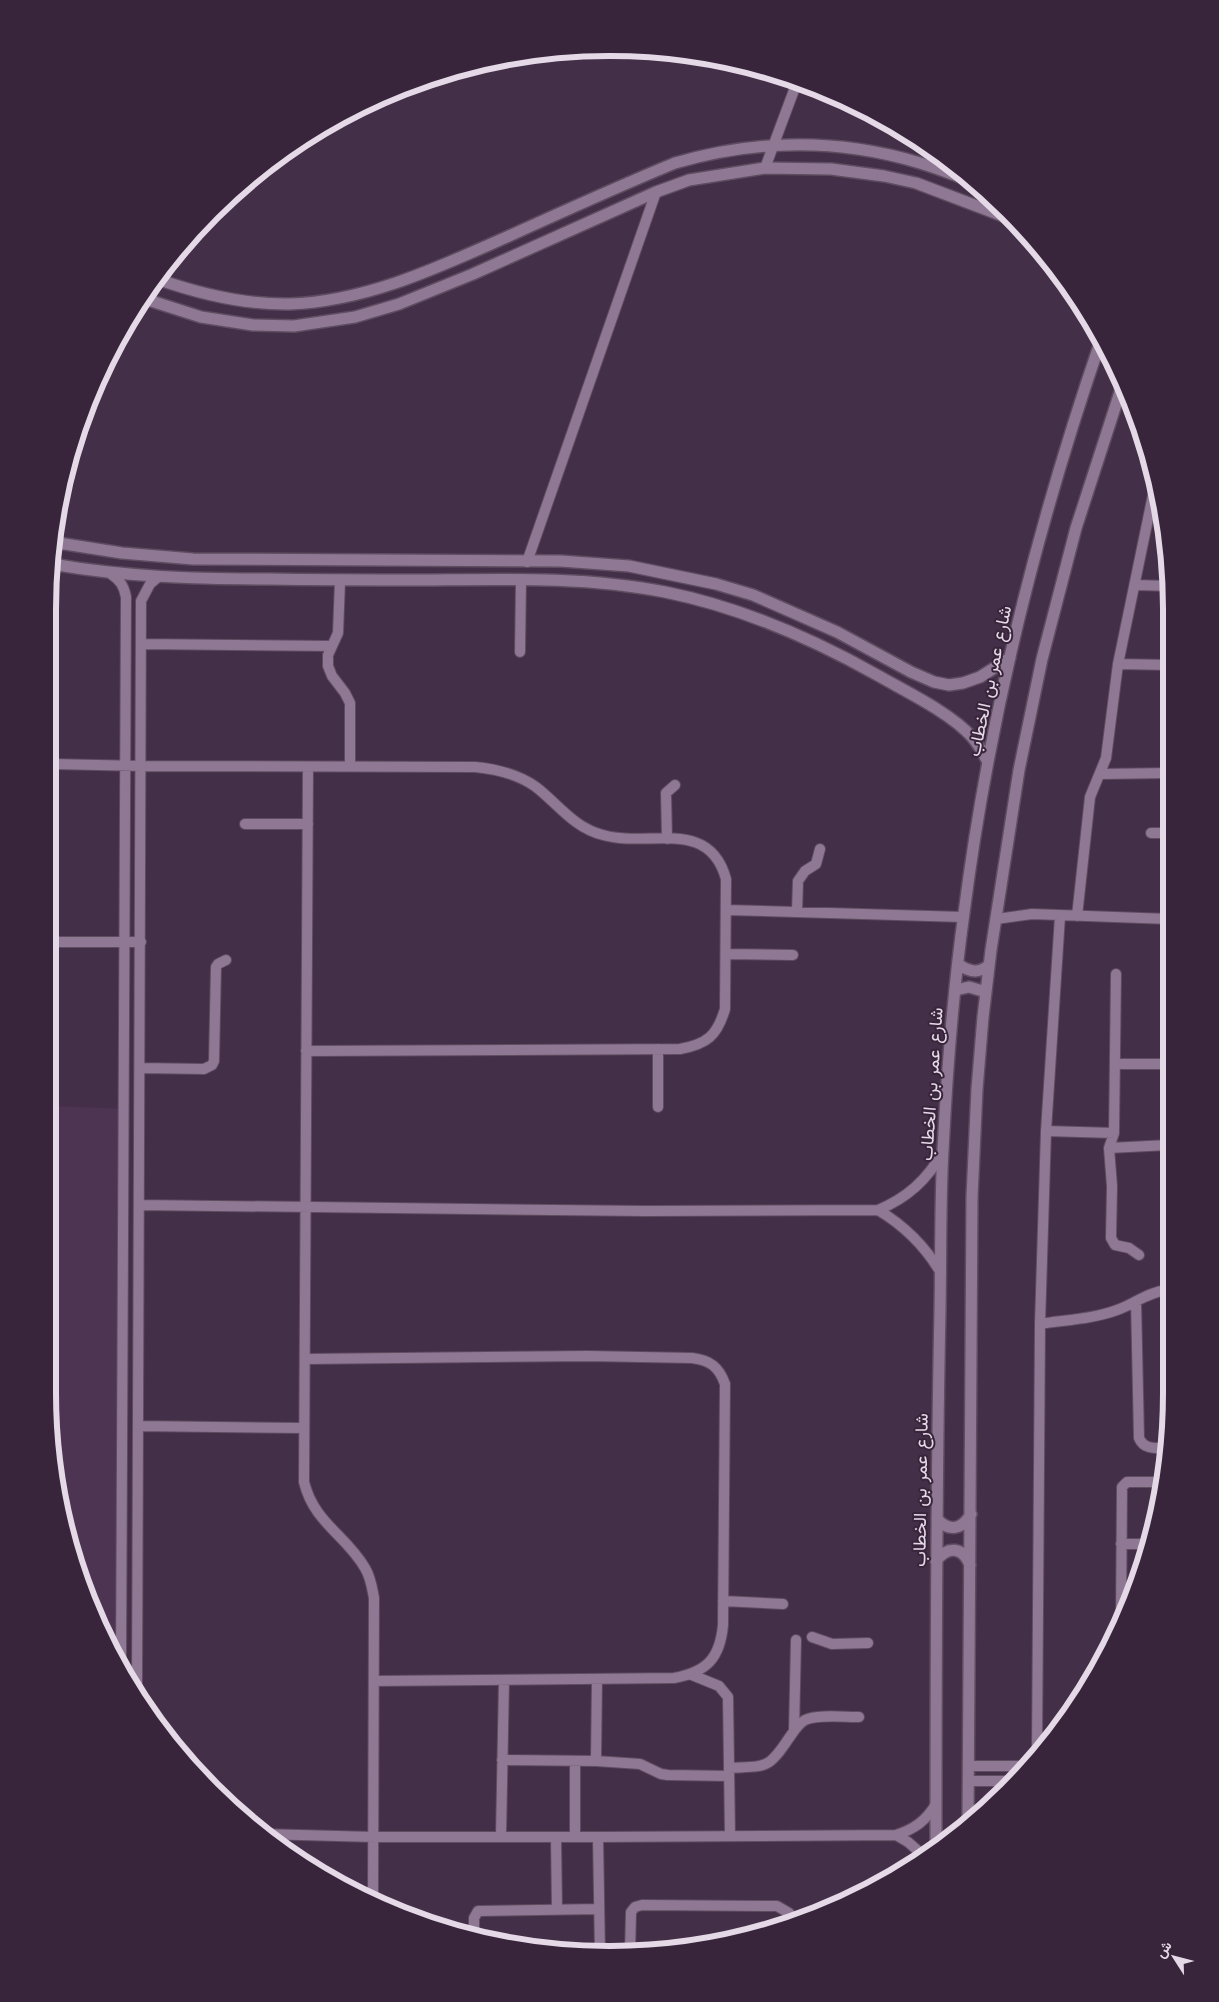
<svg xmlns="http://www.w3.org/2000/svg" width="1219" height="2002" font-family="'Work Sans',Vazirmatn,sans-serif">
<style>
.built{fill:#4d3452}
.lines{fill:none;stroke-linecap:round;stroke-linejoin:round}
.minor-casing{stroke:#5e4c61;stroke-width:12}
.tertiary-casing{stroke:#5e4c61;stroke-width:14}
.minor{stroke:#8f7893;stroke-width:10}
.tertiary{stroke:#8f7893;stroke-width:11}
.labels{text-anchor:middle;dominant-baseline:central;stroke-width:4;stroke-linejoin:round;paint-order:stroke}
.street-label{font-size:18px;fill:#e5d8e7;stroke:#38253c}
.rim{fill:none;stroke:#e5d8e7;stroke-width:6}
</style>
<rect width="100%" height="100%" fill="#432f47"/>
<!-- built -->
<path class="built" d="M52 1106 129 1109 126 1674 106 1641 77 1573 52 1466Z"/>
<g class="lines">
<!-- minor casing -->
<g class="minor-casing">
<path id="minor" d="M765 168 797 82
M527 562 656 192
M111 574C120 580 124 586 126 597L121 1666
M340 581 338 633 328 655V666L332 676 345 693 350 703V767
M1135 585 1170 586
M141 644 332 646
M520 652 521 579
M1118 664 1170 665
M52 764 141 766 475 767C496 769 518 774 536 787 558 804 574 828 603 835 649 848 709 817 726 879L725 1009C717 1036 707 1044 680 1049L306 1051
M308 767 304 1482C314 1523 346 1535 365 1568 371 1578 372 1588 374 1598L373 1902
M1101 774 1169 773
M245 824H308
M1151 833H1169
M667 839 666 793 675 785
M726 910 963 917
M797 912 798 881 805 871 816 864 820 849
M1077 916 1090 797 1106 758 1118 664 1154 490
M996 919 1032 914 1169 919
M52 942H141
M726 954 793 955
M1116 974 1114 1133 1109 1148 1112 1186 1111 1238 1115 1245 1129 1248 1139 1255
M658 1049V1107
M1115 1064H1168
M1166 1064 1167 1146
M140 1068 204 1069 212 1065 214 1061 216 967 218 964 226 960
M1046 1131 1114 1133
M1109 1148 1168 1145
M139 1205 645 1211 878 1210C907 1198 927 1180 943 1152
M878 1210C905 1226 925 1246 941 1273
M1136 1301 1139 1438C1144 1450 1156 1448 1167 1448
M1040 1324C1065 1320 1093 1319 1117 1310 1134 1304 1148 1292 1167 1290
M305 1359 588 1356 692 1358C710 1360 719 1367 725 1384L723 1625C720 1658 707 1672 674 1678L374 1681
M138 1426 304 1428
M1121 1544H1146
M723 1601 783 1604
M1121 1621 1122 1487 1127 1482H1162
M812 1637 832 1644 868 1643
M692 1675 719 1686 728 1697 730 1835
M137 1691 141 601 150 584 157 578
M794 1731 796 1640
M1037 1753 1040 1324 1046 1131 1060 916
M502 1760 596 1761 640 1764 661 1774 668 1775 729 1776
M596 1761 597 1679
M968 1766H1024
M729 1768C766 1766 768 1770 789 1738 794 1731 798 1724 805 1720 817 1714 844 1717 859 1717
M968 1781H1009
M263 1834 374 1837H598L896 1835C914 1829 926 1821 936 1804
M896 1835 908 1842 924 1856
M501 1836 504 1680
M556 1837 557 1909
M575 1837V1761
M598 1837 600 1954
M474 1935V1918L478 1911 599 1909
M630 1953 631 1912 635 1907 642 1905 777 1906 789 1913 794 1923"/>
</g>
<!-- tertiary casing -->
<g class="tertiary-casing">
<path id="tertiary" d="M157 279C200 294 244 305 290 304 368 301 439 267 509 236 564 211 619 186 675 163 757 139 837 138 920 163 937 168 954 175 971 181
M145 299 201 317 253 325 294 326 355 317 399 304 473 274 656 192 689 180 765 168 831 169 884 176 916 183 1011 219
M1096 328 1100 345
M52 542 122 553 193 559 561 561 629 566 716 584 753 595 837 632 911 672 934 682 949 685 963 683 980 677 1010 658
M52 564C125 577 196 579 269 579 324 580 379 580 433 580 511 579 589 577 665 592 740 607 811 638 877 675 905 691 951 713 972 737 979 745 983 753 988 762
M958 964C969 972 979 974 989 965
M956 990 969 987 986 992
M937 1519C949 1532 962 1530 971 1514
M936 1561C948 1545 963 1547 970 1565
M968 1822 972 1197 977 1089 983 1017 991 950 1019 770 1042 659 1076 528 1122 386
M936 1848C936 1669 936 1490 940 1311 941 1257 940 1203 943 1150 947 1071 953 991 964 913 989 718 1037 526 1101 340"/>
</g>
<!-- minor -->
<use href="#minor" class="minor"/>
<!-- tertiary -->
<use href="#tertiary" class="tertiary"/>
</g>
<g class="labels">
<!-- street labels -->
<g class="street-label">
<text transform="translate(989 681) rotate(-78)">شارع عمر بن الخطاب</text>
<text transform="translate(931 1084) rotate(-86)">شارع عمر بن الخطاب</text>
<text transform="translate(920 1490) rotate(-89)">شارع عمر بن الخطاب</text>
</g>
</g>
<!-- crop -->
<path d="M0 0H1219V2002H0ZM609 56H610A553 553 0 0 1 1163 609V1393A553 553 0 0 1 610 1946H609A553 553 0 0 1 56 1393V609A553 553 0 0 1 609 56Z" fill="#38253c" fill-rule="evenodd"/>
<path class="rim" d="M609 56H610A553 553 0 0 1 1163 609V1393A553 553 0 0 1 610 1946H609A553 553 0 0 1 56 1393V609A553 553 0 0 1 609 56Z"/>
<!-- north arrow -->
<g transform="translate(1174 1957) rotate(306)" stroke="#38253c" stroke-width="4" paint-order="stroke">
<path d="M0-4L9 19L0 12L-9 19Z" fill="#e5d8e7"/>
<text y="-8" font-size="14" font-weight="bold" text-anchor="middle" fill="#e5d8e7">ش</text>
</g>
</svg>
